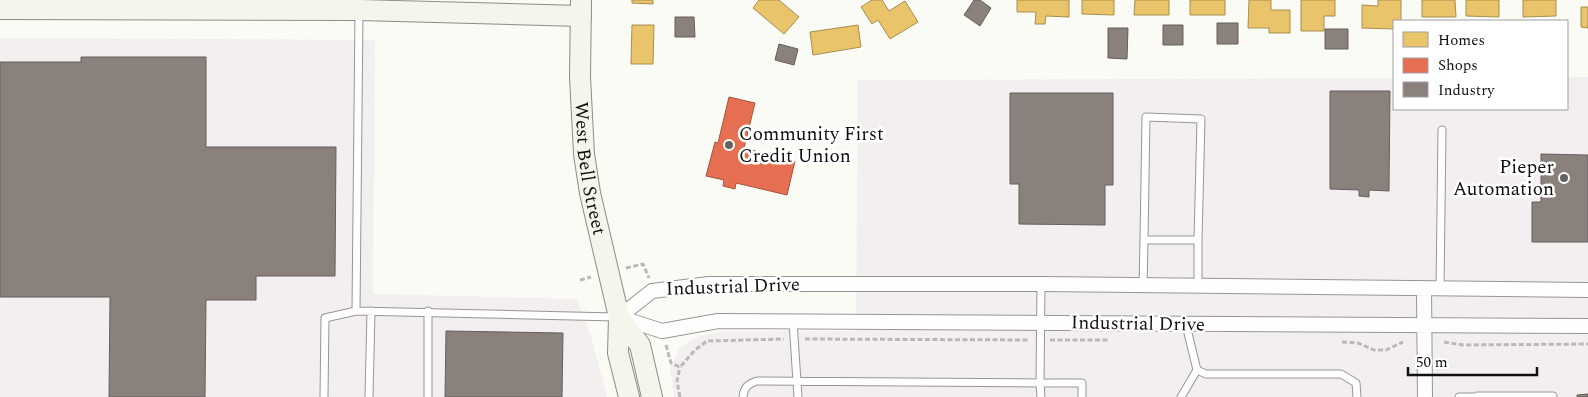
<svg xmlns="http://www.w3.org/2000/svg" width="1588" height="397" font-family="Spectral,serif">
<style>
.industrial{fill:#f3eff1}
.homes{fill:#e9c46a;stroke:#a88e4f}
.shops{fill:#e76f51;stroke:#a6523e}
.industry{fill:#8a817c;stroke:#655f5c}
.lines{fill:none;stroke-linecap:round;stroke-linejoin:round}
.lane-casing{stroke:#969694;stroke-width:9}
.street-casing{stroke:#969694;stroke-width:16}
.secondary-casing{stroke:#8c8c8a;stroke-width:22}
.path{stroke:#b9b9b8;stroke-width:3;stroke-dasharray:5 2.5;stroke-linecap:butt}
.lane{stroke:#fefefe;stroke-width:7}
.street{stroke:#fefefe;stroke-width:14}
.secondary{stroke:#f4f5eb;stroke-width:20}
.poi-dot{fill:#626260;stroke:#fff;stroke-width:2}
.labels{text-anchor:middle;dominant-baseline:central;stroke-width:5;stroke-linejoin:round;paint-order:stroke}
.poi-label{font-size:19px;fill:#101010;stroke:#fff;text-anchor:start}
.street-label{font-size:19px;fill:#101010;stroke:#fff}
</style>
<rect width="100%" height="100%" fill="#fbfbf6"/>
<!-- industrial -->
<path class="industrial" d="M0 38 375 40 373 294 577 299 591 336 607 397H0Z
M1567 77H1588V397H674L670 368 680 348 696 337 723 331H856L858 80 1394 78V109H1567Z"/>
<!-- homes -->
<path class="homes" d="M632 0H653V4L632 3Z
M759 0H779L799 17 784 34 753 8Z
M872 0H882L889 11 905 1 918 22 890 39 878 20 872 24 861 7Z
M1017 0H1069V17L1046 16 1045 24H1035L1036 12H1017Z
M1082 0H1114V15L1082 14Z
M1135 0H1169V15H1134Z
M1190 0H1225V15H1190Z
M1249 0H1271V10H1290V33H1269V28H1248Z
M1301 0H1335V16H1324V31H1301Z
M1378 0H1401V21H1394V29L1362 28V5L1378 6Z
M1422 0H1455L1456 17H1422Z
M1466 0H1499V17L1466 16Z
M1523 0H1556V16L1523 17Z
M1581 7H1588V28L1581 27Z
M632 25H654L653 64H631Z
M858 25 861 47 813 55 810 32Z"/>
<!-- shops -->
<path class="shops" d="M729 97 755 103 744 148 795 161 787 195 736 183 735 189 723 186 724 180 706 176 715 142 718 143Z"/>
<!-- industry -->
<path class="industry" d="M974 0H980L991 8 980 26 964 15Z
M675 17H694L695 37H675Z
M1217 23H1238V44H1217Z
M1163 25H1183V45H1163Z
M1108 28H1128L1127 59 1108 58Z
M1325 29H1348V49H1325Z
M779 44 798 49 794 65 775 60Z
M81 57H206V147H336L335 276H256V300H206L205 397H109L110 297H0V62H81Z
M1330 91H1390L1389 191 1369 190V197L1359 196V190L1330 189Z
M1010 93H1113V185H1105V225L1019 224V184H1010Z
M1541 154 1588 155V242H1532V202H1541Z
M446 331 563 333 562 397H445Z
M1588 394V397H1577V395Z"/>
<g class="lines">
<!-- lane casing -->
<g class="lane-casing">
<path id="lane" d="M359 12 356 311 616 317
M1146 117 1201 119 1198 240H1144Z
M1198 240V286
M1041 284 1040 383H1082V397
M1143 286 1144 240
M1440 290 1442 130
M793 321 798 397
M1186 325 1197 370 1206 374H1341L1356 383 1357 397
M1477 396H1553
M324 397 325 318 356 311
M369 397 371 311
M428 397V311
M743 397C744 387 748 384 757 381L1040 383 1041 397
M1181 397 1197 370
M1459 397H1477"/>
</g>
<!-- street casing -->
<g class="street-casing">
<path id="street" d="M1424 290 1425 397
M619 317 652 291 709 284H1041L1588 290
M619 317 662 331 718 321 1588 326"/>
</g>
<!-- secondary casing -->
<g class="secondary-casing">
<g id="secondary">
<path id="s1" d="M581 0 580 77 584 154 590 193 619 317 618 353 629 397"/>
<path d="M0 9 359 10 581 16"/>
<path d="M619 317 640 345 652 397"/>
</g>
</g>
<!-- path -->
<path class="path" d="M626 268 643 264 649 278
M580 280 591 277
M805 339 1029 340
M1050 340H1109
M1342 342 1358 343 1374 350H1386L1403 342
M1444 342 1463 345 1588 344
M666 345 671 363 680 367 695 350 707 341 784 339
M680 397 677 381 680 367"/>
<!-- lane -->
<use href="#lane" class="lane"/>
<!-- street -->
<use href="#street" class="street"/>
<!-- secondary -->
<use href="#secondary" class="secondary"/>
</g>
<!-- markers -->
<g class="poi-dot">
<circle cx="729" cy="145" r="5"/>
<circle cx="1564" cy="178" r="5"/>
</g>
<g class="labels">
<!-- poi labels -->
<g class="poi-label">
<text x="739" y="134">Community First<tspan x="739" dy="22">Credit Union</tspan></text>
<text x="1554" y="167" text-anchor="end">Pieper<tspan x="1554" dy="22">Automation</tspan></text>
</g>
<!-- street labels -->
<g class="street-label">
<text stroke="none"><textPath href="#s1" startOffset="169">West Bell Street</textPath></text>
<text transform="translate(733 287) rotate(-2)">Industrial Drive</text>
<text transform="translate(1138 324) rotate(1)">Industrial Drive</text>
</g>
</g>
<!-- legend -->
<rect x="1393" y="20" width="175" height="90" fill="#ffffff" stroke="#9f9f9f"/>
<rect x="1403" y="32" width="25" height="15" fill="#e9c46a" stroke="#9f9f9f"/>
<text x="1438" y="45" font-size="15" fill="#101010">Homes</text>
<rect x="1403" y="58" width="25" height="15" fill="#e76f51" stroke="#9f9f9f"/>
<text x="1438" y="70" font-size="15" fill="#101010">Shops</text>
<rect x="1403" y="82" width="25" height="15" fill="#8a817c" stroke="#9f9f9f"/>
<text x="1438" y="95" font-size="15" fill="#101010">Industry</text>
<!-- scale -->
<path d="M1408 367v8h129v-8" fill="none" stroke="#101010" stroke-width="2.5"/>
<text x="1416" y="367" font-size="15" fill="#101010" stroke="#ffffff" stroke-width="4" paint-order="stroke">50 m</text>
</svg>
